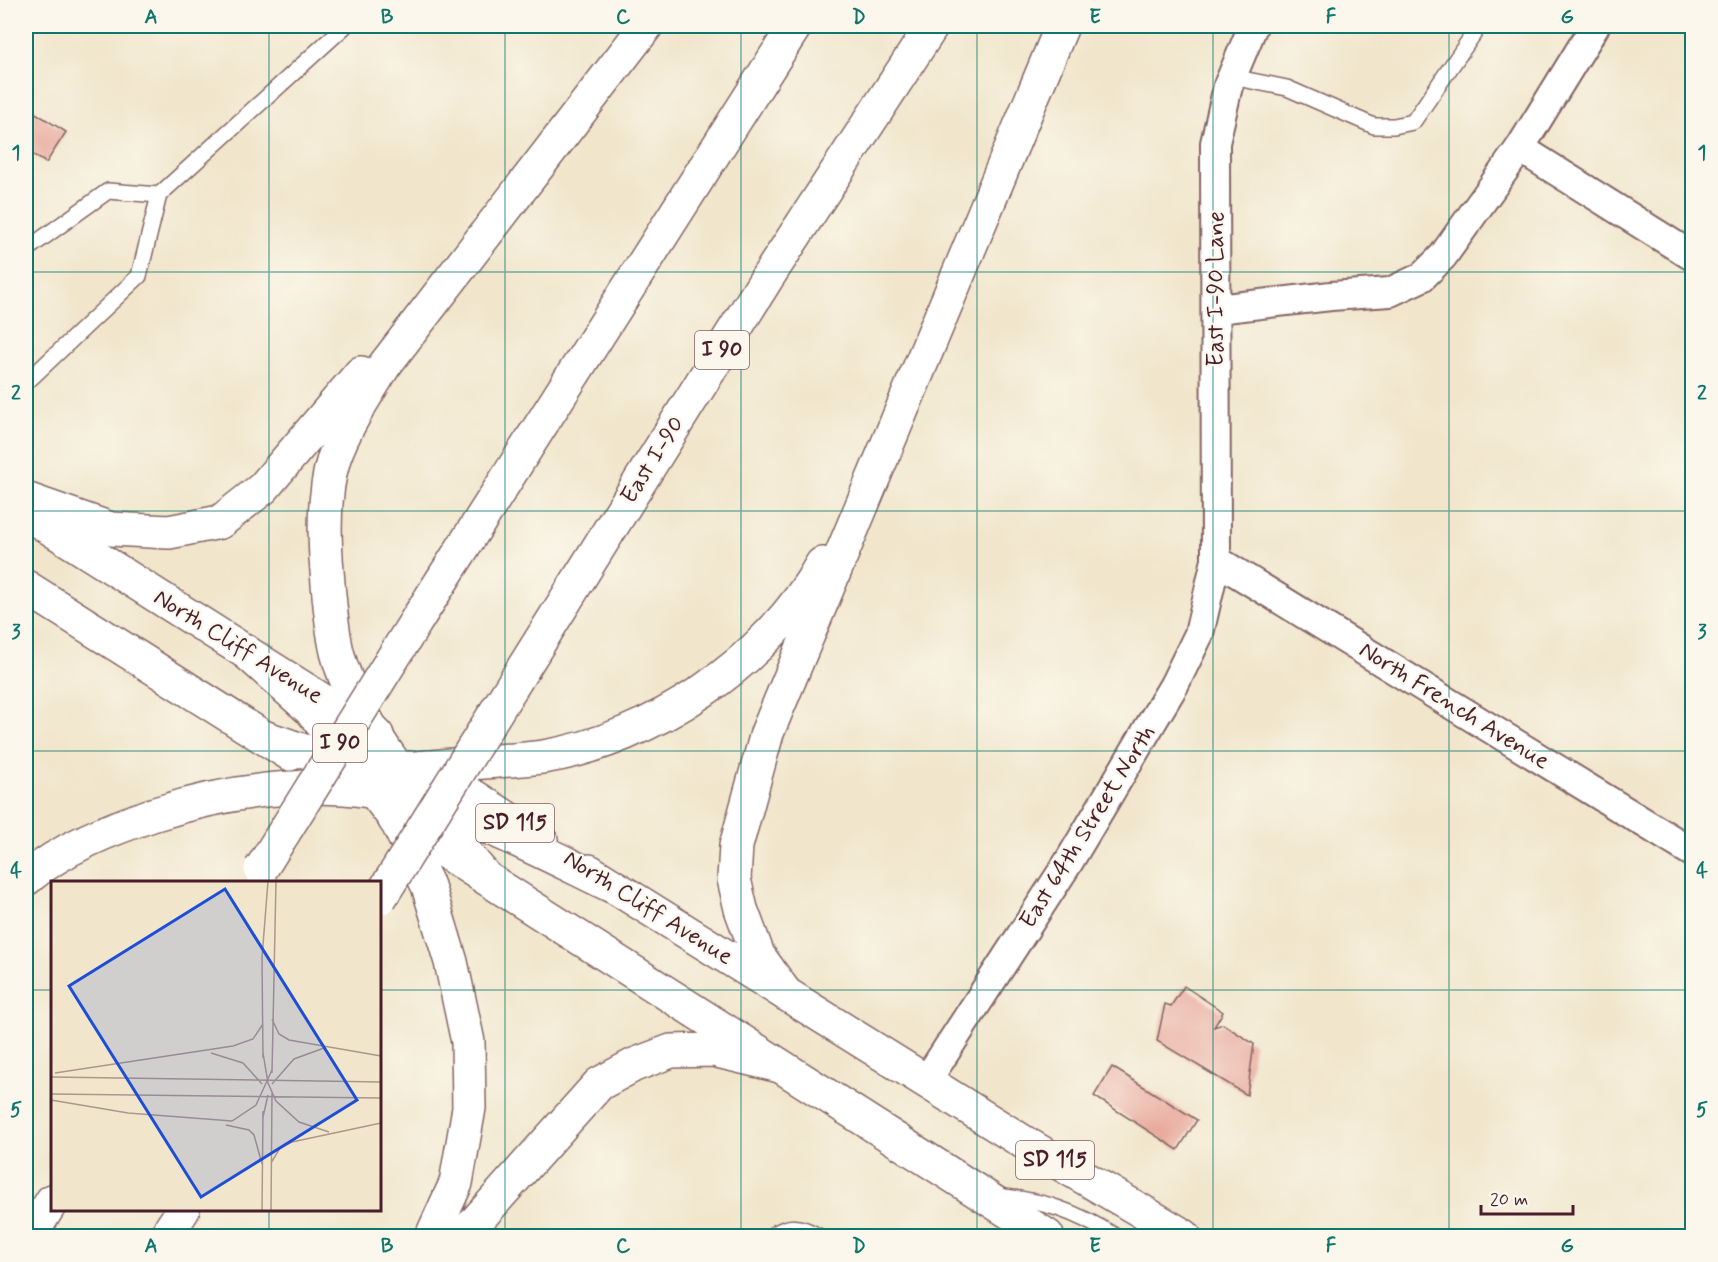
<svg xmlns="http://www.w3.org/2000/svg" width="1718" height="1262" font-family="Mynerve,sans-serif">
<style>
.building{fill:#e8aa9d}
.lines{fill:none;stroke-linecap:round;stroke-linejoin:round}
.service-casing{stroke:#846563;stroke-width:18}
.minor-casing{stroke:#846563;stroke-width:32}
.primary-casing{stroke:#846563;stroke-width:36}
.motorway-casing{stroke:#846563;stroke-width:36}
.service{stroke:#fff;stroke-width:15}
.minor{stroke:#fff;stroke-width:28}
.primary{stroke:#fff;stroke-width:33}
.motorway{stroke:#fff;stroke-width:33}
.motorway-bridge-casing{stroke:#846563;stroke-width:36;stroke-linecap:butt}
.motorway-bridge{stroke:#fff;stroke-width:33}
.grid{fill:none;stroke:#0f766e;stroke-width:1.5;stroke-opacity:0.55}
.labels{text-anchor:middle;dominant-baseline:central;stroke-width:4.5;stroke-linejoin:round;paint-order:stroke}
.shield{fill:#fbf7ec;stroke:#7f6065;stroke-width:1.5}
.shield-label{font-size:22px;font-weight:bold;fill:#4a1f2b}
.street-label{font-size:24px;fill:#4a1f2b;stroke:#fbf7ec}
.inset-road{fill:none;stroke:#ae968c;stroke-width:1.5}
.view{fill:#1d4ed8;fill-opacity:0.15;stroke:#1d4ed8;stroke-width:3}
.inset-edge{fill:none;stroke:#4a1f2b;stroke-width:3}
.neatline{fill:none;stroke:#0f766e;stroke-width:2}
.grid-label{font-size:20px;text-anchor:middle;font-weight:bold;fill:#0f766e}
</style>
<rect width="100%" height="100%" fill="#fbf7ec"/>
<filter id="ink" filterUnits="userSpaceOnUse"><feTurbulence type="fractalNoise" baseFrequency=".0167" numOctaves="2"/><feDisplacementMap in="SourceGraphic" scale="12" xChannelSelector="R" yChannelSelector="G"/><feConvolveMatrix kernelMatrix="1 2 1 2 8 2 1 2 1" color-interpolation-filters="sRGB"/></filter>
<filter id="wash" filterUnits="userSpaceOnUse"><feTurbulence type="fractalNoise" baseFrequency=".008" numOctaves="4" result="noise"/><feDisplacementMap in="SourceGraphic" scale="24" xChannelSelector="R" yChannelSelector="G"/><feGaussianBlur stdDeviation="1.35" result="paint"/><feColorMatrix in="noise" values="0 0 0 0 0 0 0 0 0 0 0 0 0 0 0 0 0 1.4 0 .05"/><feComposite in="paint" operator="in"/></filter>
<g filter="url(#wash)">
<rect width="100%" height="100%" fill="#f1e6cc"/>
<g id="blocks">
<!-- building -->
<path class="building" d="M26 107 66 132 46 163 29 152 26 157Z
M1184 986 1223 1012 1214 1027 1223 1024 1254 1044 1247 1095 1157 1041 1165 1004 1171 1006Z
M1112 1067 1197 1120 1178 1150 1094 1096Z"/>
</g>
</g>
<g filter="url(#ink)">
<use href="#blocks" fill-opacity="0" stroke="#846563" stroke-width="1.5"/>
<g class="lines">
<!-- service casing -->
<g class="service-casing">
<path id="service" d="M1232 77 1287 88 1374 126H1394L1413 122 1479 26
M26 250 108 191 159 195
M26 374 31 378 139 276 159 195 345 26
M997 1196C1045 1201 1074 1211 1115 1236
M771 1236C789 1224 800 1225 818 1236"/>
</g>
<!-- minor casing -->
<g class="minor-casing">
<path id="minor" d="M1520 148 1692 256
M1217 309 1331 296 1390 292 1422 277 1443 256 1520 148 1595 26
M1216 560 1692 852
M927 1080 1068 863 1174 685 1199 634 1216 560 1215 143 1228 86 1253 26"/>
</g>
<!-- primary casing -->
<g class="primary-casing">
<path id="primary" d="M26 513 377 735
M26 587 290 754
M428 767 541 840
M395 820 1047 1236
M589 871 1025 1143 1184 1236"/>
</g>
<!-- motorway casing -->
<g class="motorway-casing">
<path id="motorway" d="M26 499 111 529 169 532 220 522 263 488 361 373
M418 618 795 26
M245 651 312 711 396 820 428 886 451 962 468 1042 469 1108 456 1183 432 1236
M517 678 767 278 932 26
M266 738C294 747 323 759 353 764 390 772 433 767 470 763 494 761 519 760 543 757 651 740 769 661 822 564
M483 874C433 816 356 727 337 652 331 625 329 598 327 571 324 535 323 493 334 458 345 426 366 395 384 366L646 26
M26 879C62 848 110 829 155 814 215 795 281 784 344 788 438 795 529 846 612 886
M786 994 758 955 741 909 734 879 736 846 767 733 1062 26
M30 1236 52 1201
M166 1236 183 1210
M463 1236 599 1084 634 1065 671 1051 713 1050 780 1066"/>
</g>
<!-- service -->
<use href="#service" class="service"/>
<!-- minor -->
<use href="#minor" class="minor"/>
<!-- primary -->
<use href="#primary" class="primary"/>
<!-- motorway -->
<use href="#motorway" class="motorway"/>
<!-- motorway-bridge casing -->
<g class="motorway-bridge-casing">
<path id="motorway-bridge" d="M261 869 418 618
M380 898 517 678"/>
</g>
<!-- motorway-bridge -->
<use href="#motorway-bridge" class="motorway-bridge"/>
</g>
</g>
<!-- grid -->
<path class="grid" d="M269 26V882M505 26V1236M741 26V1236M977 26V1236M1213 26V1236M1449 26V1236M26 272H1692M26 511H1692M26 751H1692M26 990H52M380 990H1692M269 1210V1236"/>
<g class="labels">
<!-- shield labels -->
<g class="shield">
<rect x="695" y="331" width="54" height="38" rx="4.5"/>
<rect x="313" y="724" width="54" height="38" rx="4.5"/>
<rect x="476" y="804" width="78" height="38" rx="4.5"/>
<rect x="1016" y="1141" width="78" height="38" rx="4.5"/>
</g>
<g class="shield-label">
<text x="722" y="350">I 90</text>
<text x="340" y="743">I 90</text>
<text x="515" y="823">SD 115</text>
<text x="1055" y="1160">SD 115</text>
</g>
<!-- street labels -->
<g class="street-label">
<text transform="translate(1216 289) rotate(-90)">East I-90 Lane</text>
<text transform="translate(653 460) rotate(-58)">East I-90</text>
<text transform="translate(238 647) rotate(32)">North Cliff Avenue</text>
<text transform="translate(1454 706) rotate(32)">North French Avenue</text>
<text transform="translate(1088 827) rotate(-58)">East 64th Street North</text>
<text transform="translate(648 908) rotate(32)">North Cliff Avenue</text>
</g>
</g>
<!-- overview -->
<g transform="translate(51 881)">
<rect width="330" height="330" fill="#f1e6cc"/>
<path class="inset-road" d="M221 138 228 153 238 159 330 175M160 172 192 182 211 203M212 172 217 202 225 220 248 241 278 251M212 177 211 77 217 0M4 192 182 165 202 158 212 143M221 192 225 0M0 196 330 201M221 203 243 178 273 167M0 213 330 217M0 219 77 232 181 240 205 224 221 189M212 236 217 214M175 244 198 249 203 254 211 283M220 282 229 267 241 261 330 242M211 330 212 230M220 330 221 212"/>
<path class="view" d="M174 8 306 219 150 316 18 105Z"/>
<rect width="330" height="330" class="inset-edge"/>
</g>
<!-- margin -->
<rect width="1718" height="1262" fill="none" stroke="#fbf7ec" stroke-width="66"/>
<!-- scale -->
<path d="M1481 1205v9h92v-9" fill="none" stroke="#4a1f2b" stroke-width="3"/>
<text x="1490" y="1205" font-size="18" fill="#4a1f2b" stroke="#fbf7ec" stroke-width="4.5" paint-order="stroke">20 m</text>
<rect x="33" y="33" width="1652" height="1196" class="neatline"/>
<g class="grid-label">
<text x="151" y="23">A</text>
<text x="387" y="23">B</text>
<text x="623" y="23">C</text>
<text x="859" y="23">D</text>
<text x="1095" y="23">E</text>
<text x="1331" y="23">F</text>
<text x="1567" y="23">G</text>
<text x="16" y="159">1</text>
<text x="1702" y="159">1</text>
<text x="16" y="399">2</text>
<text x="1702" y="399">2</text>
<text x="16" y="638">3</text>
<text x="1702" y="638">3</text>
<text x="16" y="877">4</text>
<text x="1702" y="877">4</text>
<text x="16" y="1116">5</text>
<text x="1702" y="1116">5</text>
<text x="151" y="1252">A</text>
<text x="387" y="1252">B</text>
<text x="623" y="1252">C</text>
<text x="859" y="1252">D</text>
<text x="1095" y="1252">E</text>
<text x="1331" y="1252">F</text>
<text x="1567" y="1252">G</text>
</g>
</svg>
